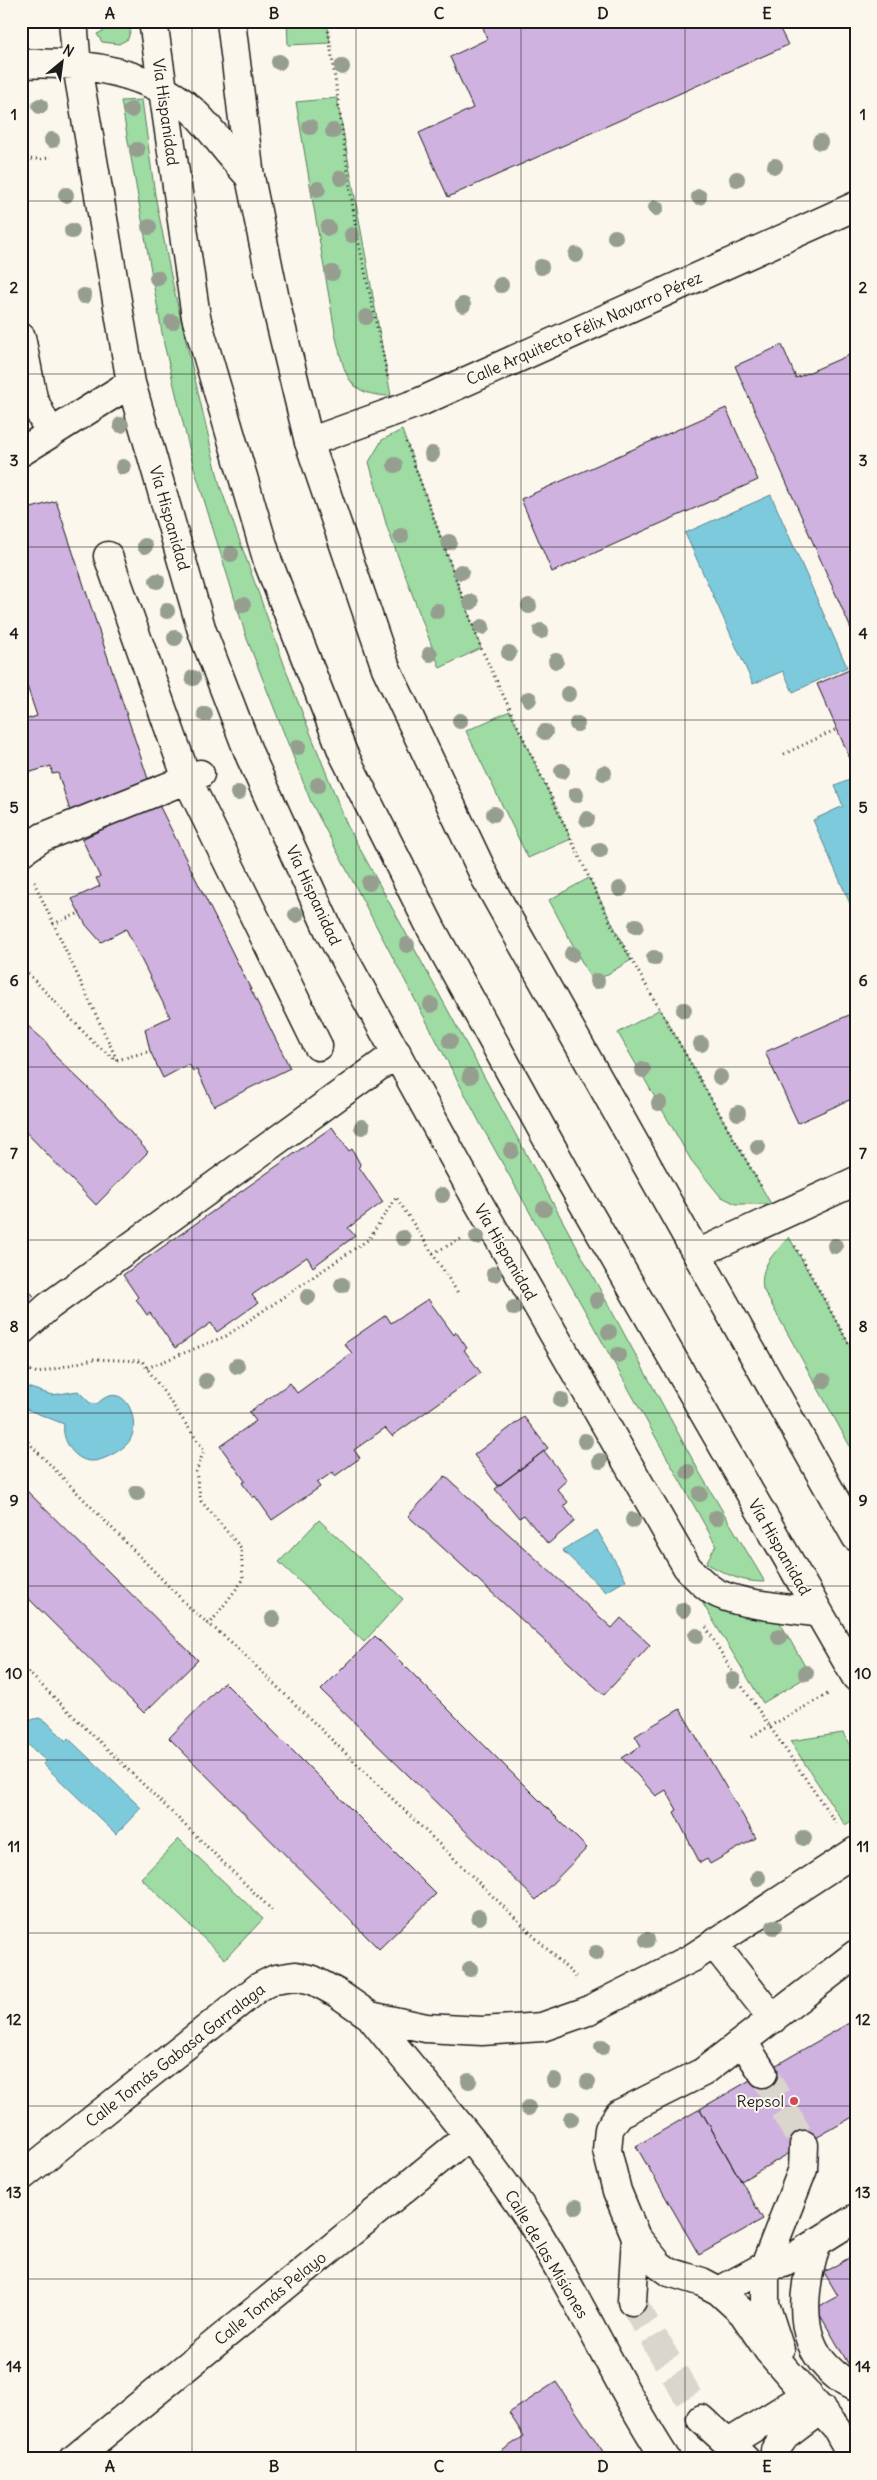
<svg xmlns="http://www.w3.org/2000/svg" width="877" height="2480" font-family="Delius,sans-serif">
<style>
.green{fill:#9edca3;stroke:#5d7c60}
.water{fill:#7ecadd;stroke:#578490}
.building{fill:#cfb2df;stroke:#1c1c1c}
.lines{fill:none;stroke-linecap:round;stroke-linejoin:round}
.minor-tunnel{stroke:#dad6cd;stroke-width:28;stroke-dasharray:28 14;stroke-linecap:butt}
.minor-casing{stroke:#1c1c1c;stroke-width:31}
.highway-casing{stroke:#1c1c1c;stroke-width:31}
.path{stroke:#1c1c1c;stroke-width:3;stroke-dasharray:1 4;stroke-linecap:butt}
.minor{stroke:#fbf7ec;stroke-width:28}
.highway{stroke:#fbf7ec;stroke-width:28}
.tree{fill:#969e90}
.grid{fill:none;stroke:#1c1c1c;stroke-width:1;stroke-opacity:0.55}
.poi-dot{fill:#d1495b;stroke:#fbf7ec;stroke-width:2}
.labels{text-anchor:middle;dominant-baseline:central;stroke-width:4;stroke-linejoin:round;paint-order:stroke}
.street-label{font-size:16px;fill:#1c1c1c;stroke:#fbf7ec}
.poi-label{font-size:16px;fill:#1c1c1c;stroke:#fbf7ec;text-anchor:end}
.neatline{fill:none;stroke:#1c1c1c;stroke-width:2}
.grid-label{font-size:16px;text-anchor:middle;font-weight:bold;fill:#1c1c1c}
</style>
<rect width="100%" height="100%" fill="#fbf7ec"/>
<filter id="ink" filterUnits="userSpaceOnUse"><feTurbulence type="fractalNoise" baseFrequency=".02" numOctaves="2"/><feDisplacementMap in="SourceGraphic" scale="10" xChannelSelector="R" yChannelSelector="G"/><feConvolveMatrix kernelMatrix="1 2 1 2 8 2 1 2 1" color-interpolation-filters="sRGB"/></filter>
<g filter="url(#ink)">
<!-- green -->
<path class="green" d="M109 21H133L128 39 119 44 102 42 97 34 109 28Z
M287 21H327L330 43 288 45Z
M337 98 391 396C347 395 346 377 336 338L296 102Z
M142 100 155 195 172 281 220 486 294 692 347 825 701 1475 765 1582C741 1582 727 1575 706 1563L716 1545 481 1125 311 802 247 639 193 464 164 344 121 101Z
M402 430 481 648 440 668 387 527 369 462 382 440Z
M510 711 571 839 528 858 466 731Z
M589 878 631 960 593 983 549 900Z
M660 1009 771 1204H736L720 1196 691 1160 618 1033Z
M789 1237 856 1357V1457L763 1289C759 1265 775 1253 789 1237Z
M319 1520 403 1599 364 1642 279 1562Z
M700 1599C727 1614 746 1620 778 1619L810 1675 763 1703Z
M843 1733 856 1756V1818L845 1825 790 1741Z
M179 1839 263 1919 225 1959 141 1878Z"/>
<!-- water -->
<path class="water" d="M771 495 847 667 793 692 783 671 753 684 685 533Z
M856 777V917L813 820 843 806 835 786Z
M21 1385 52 1395 78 1391 90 1403 97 1404C126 1375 144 1427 127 1444 120 1451 103 1461 93 1461 74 1462 61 1439 64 1424L21 1407Z
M597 1530 626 1580 606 1592 562 1550Z
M39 1718 47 1722 66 1741 68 1738 141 1808 116 1834 43 1764 46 1761 24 1741 21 1730C26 1721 29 1720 39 1718Z"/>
<!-- building -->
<path class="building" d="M481 21H776L788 45 448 197 419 133 473 108 450 57 487 39Z
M782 345 796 378 856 352V640L735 366Z
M726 408 758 480 552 572 521 499Z
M56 501 150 785 70 811 58 773 52 774 51 766 21 775V721L37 716 21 668V511Z
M856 667V772L817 684Z
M158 803 290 1068 214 1106 197 1070 193 1071 189 1064 163 1078 150 1051 145 1029 170 1017 126 929 101 942 86 925 72 899 100 886 96 878 100 877 82 839Z
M856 1012V1097L798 1123 765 1052Z
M21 1020 45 1041 56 1057 107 1106 148 1152 96 1205 21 1127Z
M332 1127 349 1151 352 1149 360 1164 359 1167 383 1202 348 1228 355 1236 313 1267 307 1257 252 1295 258 1303 217 1332 211 1323 175 1348 150 1313 147 1315 136 1299 138 1297 123 1275Z
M21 1283 34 1296 21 1308Z
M428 1299 454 1335 456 1332 467 1348 464 1350 481 1373 392 1436 385 1428 354 1450 360 1458 335 1476 333 1472 317 1483 320 1487 272 1520 255 1496 253 1498 242 1483 245 1481 220 1446 256 1421 249 1412 290 1383 297 1393 352 1353 344 1344 386 1315 391 1323Z
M524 1417 548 1448 498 1486 474 1455Z
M544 1451 567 1480 557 1489 568 1502 564 1506 575 1521 548 1544 524 1515 519 1518 495 1489Z
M445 1476 612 1628 621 1618 650 1645 604 1695 408 1516Z
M21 1485 198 1660 144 1713 21 1591Z
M375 1636 587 1848 536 1900 321 1690Z
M224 1682 436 1894 379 1949 169 1738Z
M680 1709 756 1838 710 1864 707 1859 700 1863 674 1812 677 1810 666 1790 656 1796 622 1758 641 1746 635 1736Z
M856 2019V2115L741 2181 700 2109Z
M700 2109 763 2219 699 2255 636 2146Z
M856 2254V2377L816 2308 838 2296 824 2272Z
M556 2382 608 2459H490L524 2436 509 2413Z"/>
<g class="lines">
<!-- minor-tunnel -->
<path class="minor-tunnel" d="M763 2073 804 2145
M632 2301 701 2419"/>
<!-- minor casing -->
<g class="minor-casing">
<path id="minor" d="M73 21 77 66 131 383 202 631 250 756 330 933 477 1200 687 1567C695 1576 703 1584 713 1591 736 1605 790 1608 818 1613
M21 64C82 61 156 71 200 118 217 137 232 158 250 177
M21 337 33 398 50 434
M309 442 420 402 856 206
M21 452 131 383
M108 556 187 779 318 1046
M21 852 43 837 200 774
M697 1254 856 1181
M21 1331 49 1306 397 1053
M714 1944 773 2019
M370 2016C425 2085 485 2151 533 2225 581 2301 617 2384 666 2459
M743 2042 763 2073
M21 2177 259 1987 275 1979 295 1976 313 1980 337 1993 370 2016 426 2028 482 2031 542 2027 585 2012 692 1958 856 1851
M817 2242C804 2283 795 2334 827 2367 836 2376 844 2383 856 2387
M719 2291 765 2266 784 2263 856 2218
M632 2301 636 2237
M780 2350 765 2304V2266L803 2169 804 2145
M701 2419 745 2459
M729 2443 808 2394
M74 2459 467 2137
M776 2459 775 2450 785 2436 821 2409
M854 2459 837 2429 768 2350 743 2313 719 2291 702 2282 669 2272 659 2265 636 2237 617 2191 607 2150 609 2129 619 2114 703 2072 856 1954"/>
</g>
<!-- highway casing -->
<g class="highway-casing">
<path id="highway" d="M153 21 196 317 268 562 343 753 432 930 571 1182 856 1677
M231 21 250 177 277 309 309 442 386 668 486 879 856 1537"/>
</g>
<!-- path -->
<path class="path" d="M327 21 356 230 388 378
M21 160 51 158
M406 442 481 648 611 924 762 1188
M784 754 837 729
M34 882 117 1060
M53 924 80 913
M21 966 94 1043 116 1060
M117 1060 150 1051
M795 1246 856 1357
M433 1253 461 1239
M21 1367 38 1373 93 1359 142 1361 204 1450 196 1472 201 1501 241 1548 243 1580 209 1625
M147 1368 226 1336 369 1239 396 1197 458 1293
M21 1435 193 1611 231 1642 578 1979
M706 1627 733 1673 836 1823
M21 1665 275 1913
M752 1736 828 1694"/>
<!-- minor -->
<use href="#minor" class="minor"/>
<!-- highway -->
<use href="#highway" class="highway"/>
</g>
<!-- trees -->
<g class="tree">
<circle cx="279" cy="62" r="8"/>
<circle cx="342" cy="67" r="8"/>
<circle cx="40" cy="106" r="8"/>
<circle cx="131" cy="110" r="8"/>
<circle cx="310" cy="127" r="8"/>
<circle cx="333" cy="131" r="8"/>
<circle cx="52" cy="140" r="8"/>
<circle cx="820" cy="142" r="8"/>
<circle cx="137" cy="150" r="8"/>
<circle cx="775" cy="166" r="8"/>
<circle cx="341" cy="178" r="8"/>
<circle cx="737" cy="179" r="8"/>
<circle cx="318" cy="189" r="8"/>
<circle cx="66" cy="195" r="8"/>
<circle cx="699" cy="197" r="8"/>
<circle cx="656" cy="208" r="8"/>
<circle cx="149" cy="227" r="8"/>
<circle cx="328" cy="228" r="8"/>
<circle cx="72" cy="231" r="8"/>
<circle cx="352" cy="235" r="8"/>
<circle cx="615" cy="237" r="8"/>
<circle cx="576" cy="255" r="8"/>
<circle cx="541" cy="267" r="8"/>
<circle cx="332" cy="273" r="8"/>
<circle cx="157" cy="278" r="8"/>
<circle cx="501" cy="285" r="8"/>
<circle cx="84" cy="296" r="8"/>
<circle cx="463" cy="305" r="8"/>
<circle cx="366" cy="317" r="8"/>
<circle cx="172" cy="322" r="8"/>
<circle cx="121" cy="425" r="8"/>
<circle cx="432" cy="454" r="8"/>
<circle cx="395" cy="465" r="8"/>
<circle cx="123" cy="467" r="8"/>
<circle cx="401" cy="536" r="8"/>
<circle cx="449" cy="542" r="8"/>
<circle cx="145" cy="546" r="8"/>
<circle cx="231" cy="554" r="8"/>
<circle cx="461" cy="572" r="8"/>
<circle cx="157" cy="581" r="8"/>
<circle cx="471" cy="602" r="8"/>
<circle cx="243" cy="605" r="8"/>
<circle cx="529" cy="606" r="8"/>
<circle cx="167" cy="611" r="8"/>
<circle cx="437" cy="611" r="8"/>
<circle cx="482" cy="627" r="8"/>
<circle cx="541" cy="631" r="8"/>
<circle cx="175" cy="638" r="8"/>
<circle cx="509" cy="653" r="8"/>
<circle cx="430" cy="654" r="8"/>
<circle cx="556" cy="661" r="8"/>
<circle cx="193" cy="678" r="8"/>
<circle cx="568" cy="694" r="8"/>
<circle cx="529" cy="699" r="8"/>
<circle cx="205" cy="714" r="8"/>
<circle cx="460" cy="721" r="8"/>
<circle cx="577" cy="724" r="8"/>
<circle cx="545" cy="732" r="8"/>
<circle cx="298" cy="747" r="8"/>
<circle cx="562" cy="771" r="8"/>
<circle cx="604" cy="773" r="8"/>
<circle cx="318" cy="785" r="8"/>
<circle cx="238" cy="793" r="8"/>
<circle cx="576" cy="795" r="8"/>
<circle cx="494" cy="814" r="8"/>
<circle cx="587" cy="819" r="8"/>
<circle cx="600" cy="850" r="8"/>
<circle cx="369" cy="883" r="8"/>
<circle cx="620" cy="889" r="8"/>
<circle cx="296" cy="915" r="8"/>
<circle cx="636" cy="926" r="8"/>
<circle cx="407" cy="945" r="8"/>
<circle cx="572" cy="954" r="8"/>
<circle cx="654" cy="958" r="8"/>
<circle cx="597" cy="981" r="8"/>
<circle cx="431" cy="1005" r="8"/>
<circle cx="684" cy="1010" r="8"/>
<circle cx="450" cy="1041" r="8"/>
<circle cx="701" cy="1044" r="8"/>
<circle cx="643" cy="1070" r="8"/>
<circle cx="470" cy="1076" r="8"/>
<circle cx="720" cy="1077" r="8"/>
<circle cx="659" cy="1103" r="8"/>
<circle cx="738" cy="1113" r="8"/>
<circle cx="362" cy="1127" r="8"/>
<circle cx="758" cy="1147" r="8"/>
<circle cx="511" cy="1151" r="8"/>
<circle cx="442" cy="1195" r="8"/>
<circle cx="544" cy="1209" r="8"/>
<circle cx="477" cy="1237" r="8"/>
<circle cx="403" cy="1238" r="8"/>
<circle cx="835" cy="1246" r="8"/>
<circle cx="494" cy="1274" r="8"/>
<circle cx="342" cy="1285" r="8"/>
<circle cx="308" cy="1297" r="8"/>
<circle cx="597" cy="1300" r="8"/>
<circle cx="514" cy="1308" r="8"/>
<circle cx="609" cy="1332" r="8"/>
<circle cx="618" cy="1355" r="8"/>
<circle cx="237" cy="1366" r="8"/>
<circle cx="206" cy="1381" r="8"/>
<circle cx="823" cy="1381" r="8"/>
<circle cx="561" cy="1400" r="8"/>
<circle cx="585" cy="1441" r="8"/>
<circle cx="600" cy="1461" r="8"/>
<circle cx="688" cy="1472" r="8"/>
<circle cx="137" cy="1493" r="8"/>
<circle cx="700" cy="1494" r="8"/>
<circle cx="716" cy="1518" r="8"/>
<circle cx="633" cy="1520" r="8"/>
<circle cx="683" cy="1610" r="8"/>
<circle cx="273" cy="1619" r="8"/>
<circle cx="696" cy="1636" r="8"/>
<circle cx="779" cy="1637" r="8"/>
<circle cx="806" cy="1673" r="8"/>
<circle cx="733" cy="1680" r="8"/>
<circle cx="804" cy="1838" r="8"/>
<circle cx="758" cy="1878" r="8"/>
<circle cx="479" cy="1917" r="8"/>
<circle cx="774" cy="1927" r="8"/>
<circle cx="647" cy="1940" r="8"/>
<circle cx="596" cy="1953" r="8"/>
<circle cx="470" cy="1969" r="8"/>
<circle cx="602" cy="2047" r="8"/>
<circle cx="554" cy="2080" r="8"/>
<circle cx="469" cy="2081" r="8"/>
<circle cx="588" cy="2082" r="8"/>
<circle cx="528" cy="2108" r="8"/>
<circle cx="571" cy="2119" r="8"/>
<circle cx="576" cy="2207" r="8"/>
</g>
</g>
<!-- grid -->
<path class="grid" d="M192 21V2459M356 21V2459M521 21V2459M685 21V2459M21 201H856M21 374H856M21 547H856M21 720H856M21 894H856M21 1067H856M21 1240H856M21 1413H856M21 1586H856M21 1760H856M21 1933H856M21 2106H856M21 2279H856"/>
<!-- markers -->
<circle class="poi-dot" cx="794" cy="2101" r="5"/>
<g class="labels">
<!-- street labels -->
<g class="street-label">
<text transform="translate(166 112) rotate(82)">Vía Hispanidad</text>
<text transform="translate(584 328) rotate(-24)">Calle Arquitecto Félix Navarro Pérez</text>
<text transform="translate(170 518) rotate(74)">Vía Hispanidad</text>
<text transform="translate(314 895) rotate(65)">Vía Hispanidad</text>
<text transform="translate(506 1252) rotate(60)">Vía Hispanidad</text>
<text transform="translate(780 1547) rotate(60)">Vía Hispanidad</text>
<text transform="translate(175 2055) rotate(-38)">Calle Tomás Gabasa Garralaga</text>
<text transform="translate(547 2254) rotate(59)">Calle de las Misiones</text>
<text transform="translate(270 2298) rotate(-39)">Calle Tomás Pelayo</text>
</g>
<!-- poi labels -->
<g class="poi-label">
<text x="784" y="2101">Repsol</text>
</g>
</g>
<!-- margin -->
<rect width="877" height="2480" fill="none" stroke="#fbf7ec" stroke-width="55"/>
<!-- north arrow -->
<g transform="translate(62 62) rotate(29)" stroke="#fbf7ec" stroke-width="4" paint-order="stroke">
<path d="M0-4L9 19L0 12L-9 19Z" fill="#1c1c1c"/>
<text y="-8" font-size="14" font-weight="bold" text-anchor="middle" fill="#1c1c1c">N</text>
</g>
<rect x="28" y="28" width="822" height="2424" class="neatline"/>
<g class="grid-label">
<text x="110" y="19">A</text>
<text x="274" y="19">B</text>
<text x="439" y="19">C</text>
<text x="603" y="19">D</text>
<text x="767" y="19">E</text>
<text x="14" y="120">1</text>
<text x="863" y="120">1</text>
<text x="14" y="293">2</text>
<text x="863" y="293">2</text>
<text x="14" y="466">3</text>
<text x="863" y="466">3</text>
<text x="14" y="639">4</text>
<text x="863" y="639">4</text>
<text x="14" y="813">5</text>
<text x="863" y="813">5</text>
<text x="14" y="986">6</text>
<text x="863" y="986">6</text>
<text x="14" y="1159">7</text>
<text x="863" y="1159">7</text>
<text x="14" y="1332">8</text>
<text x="863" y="1332">8</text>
<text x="14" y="1506">9</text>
<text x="863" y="1506">9</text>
<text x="14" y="1679">10</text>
<text x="863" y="1679">10</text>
<text x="14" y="1852">11</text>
<text x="863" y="1852">11</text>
<text x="14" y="2025">12</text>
<text x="863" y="2025">12</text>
<text x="14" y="2198">13</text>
<text x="863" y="2198">13</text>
<text x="14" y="2372">14</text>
<text x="863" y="2372">14</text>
<text x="110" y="2472">A</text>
<text x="274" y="2472">B</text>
<text x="439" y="2472">C</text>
<text x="603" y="2472">D</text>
<text x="767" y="2472">E</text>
</g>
</svg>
